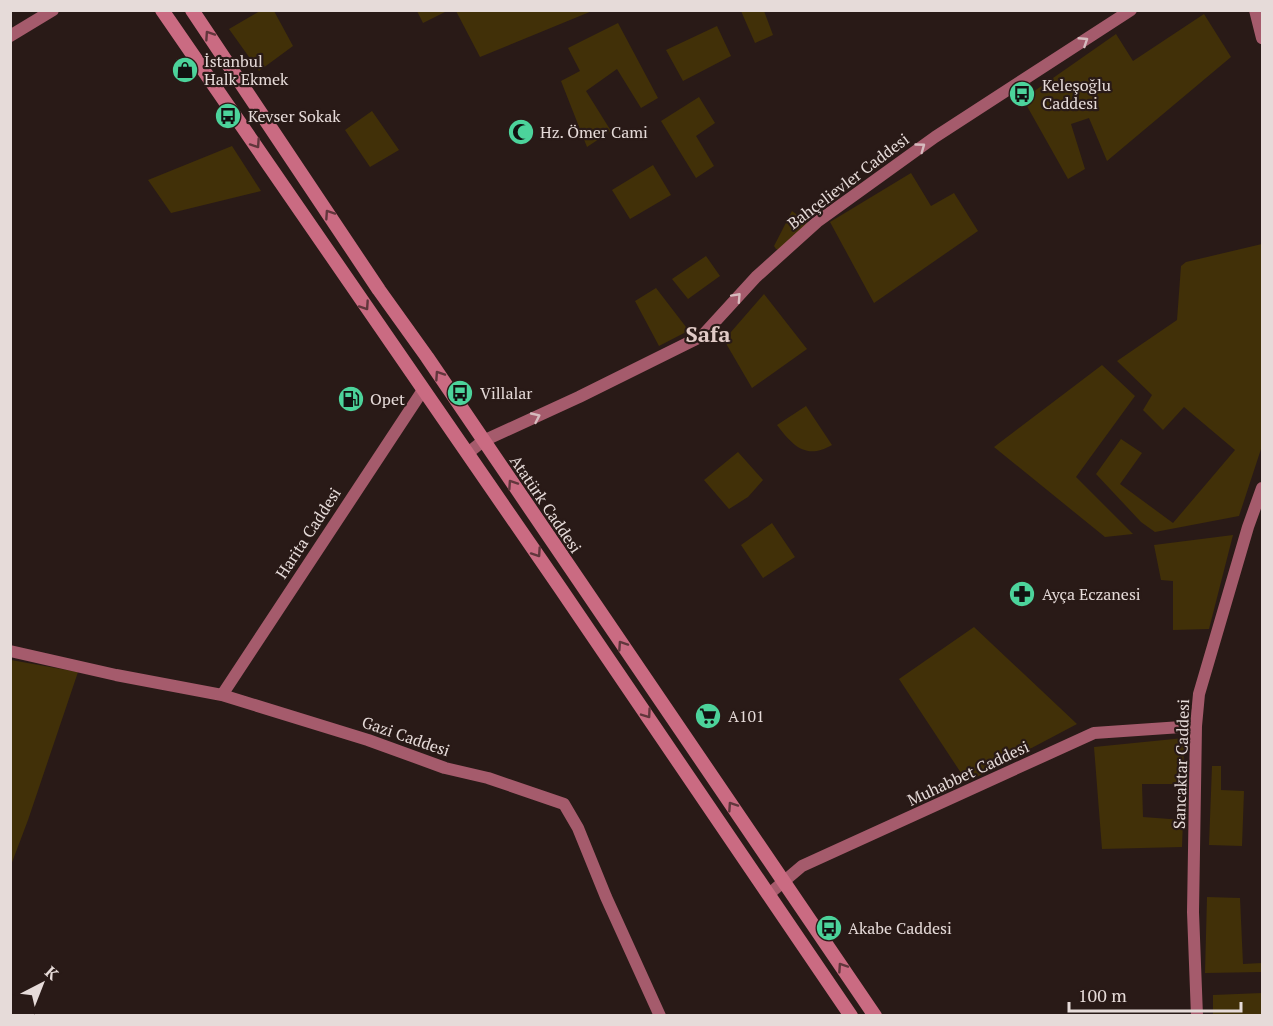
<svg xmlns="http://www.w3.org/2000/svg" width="1273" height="1026" font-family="'PT Serif',serif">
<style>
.green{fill:#413008}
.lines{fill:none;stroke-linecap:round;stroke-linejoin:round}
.secondary{stroke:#a55b6c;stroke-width:12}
.primary{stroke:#ca6b82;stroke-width:14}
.oneway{stroke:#61363c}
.oneway2{stroke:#d6bbbe}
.labels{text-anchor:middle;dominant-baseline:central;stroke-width:4.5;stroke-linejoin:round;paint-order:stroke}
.poi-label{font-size:16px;fill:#e6dbd9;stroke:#291a17;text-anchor:start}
.street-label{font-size:16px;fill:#e6dbd9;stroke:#291a17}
.district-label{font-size:22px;font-weight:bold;fill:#e1cbc7;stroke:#291a17}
</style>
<rect width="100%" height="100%" fill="#291a17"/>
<!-- green -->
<path class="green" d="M260 11H274L293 46 259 71 229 29Z
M417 11H447L423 23Z
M456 11H592L480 57Z
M741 11H764L773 35 755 43Z
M1204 14 1231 57 1107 161 1089 118 1071 124 1085 169 1068 179 1023 99 1116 34 1133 61Z
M618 23 658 98 641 108 617 69 586 91 611 131 587 147 561 81 580 71 568 48Z
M717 26 731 56 683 81 666 50Z
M699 97 715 123 696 136 714 166 696 178 661 121Z
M372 111 399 150 370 167 345 130Z
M232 146 261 191 171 213 148 180Z
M653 165 671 195 630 219 612 190Z
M911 173 931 206 954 193 978 231 874 303 830 222Z
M792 211 808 223 779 250 776 249 774 246Z
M1262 244V446L1239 516 1155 532 1141 522 1096 474 1121 439 1142 453 1120 484 1173 523 1235 450 1184 407 1163 430 1143 410 1152 395 1117 361 1177 320 1181 266 1186 262Z
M706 256 720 276 688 299 672 279Z
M656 288 686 327V332L659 346 635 301Z
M764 294 807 349 752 388 724 340Z
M1102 365 1135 396 1076 477 1133 534 1105 537 994 447Z
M806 406 832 445C806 460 793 446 777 425Z
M738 452 763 480 748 497 729 509 704 480Z
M772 523 795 557 763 578 741 545Z
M1233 535 1209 629 1173 630V581L1161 580 1154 545Z
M974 627 1077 724 967 782 899 679Z
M11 660 78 672 28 820 11 865Z
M1184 738 1183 784H1142L1143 817 1183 820 1182 847 1102 849 1094 747Z
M1212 766H1221V790L1244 791 1242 846 1209 845Z
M1207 897 1240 898 1243 964 1262 963V972L1205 973Z
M1262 993V1015H1213V995Z"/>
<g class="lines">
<!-- secondary -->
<path class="secondary" d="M1255 10 1262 38
M10 36 53 10
M468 453 483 441 579 397 702 336 756 277 817 222 935 137 1131 10
M10 651 116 675 222 695 368 740 445 768 488 778 564 804 578 828 606 897 660 1016
M222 695 423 390
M769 894 802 866 1094 733 1196 726
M1197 1016 1193 912 1196 726 1199 694 1248 527 1262 488"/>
<!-- primary -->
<path class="primary" d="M162 10C393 344 624 679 851 1016
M192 10 379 290 427 357 875 1016"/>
</g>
<!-- one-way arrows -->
<defs><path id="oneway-chevron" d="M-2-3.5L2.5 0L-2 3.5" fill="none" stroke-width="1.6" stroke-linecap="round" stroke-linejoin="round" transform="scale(1.5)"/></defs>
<g class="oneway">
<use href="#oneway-chevron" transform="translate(209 35) rotate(-124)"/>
<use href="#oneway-chevron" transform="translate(256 144) rotate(56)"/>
<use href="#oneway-chevron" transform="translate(329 214) rotate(-124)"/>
<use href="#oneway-chevron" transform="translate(365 306) rotate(56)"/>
<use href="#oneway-chevron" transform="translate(439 375) rotate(-124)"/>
<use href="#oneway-chevron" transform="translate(512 484) rotate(-124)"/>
<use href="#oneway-chevron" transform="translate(537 553) rotate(56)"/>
<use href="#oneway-chevron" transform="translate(622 645) rotate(-124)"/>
<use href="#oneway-chevron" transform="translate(647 714) rotate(55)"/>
<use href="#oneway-chevron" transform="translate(732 806) rotate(-124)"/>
<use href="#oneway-chevron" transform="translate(842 967) rotate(-124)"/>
</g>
<g class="oneway2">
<use href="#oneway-chevron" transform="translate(1084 41) rotate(-33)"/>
<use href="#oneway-chevron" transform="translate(921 147) rotate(-36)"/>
<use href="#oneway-chevron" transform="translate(737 297) rotate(-47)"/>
<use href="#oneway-chevron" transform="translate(536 417) rotate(-25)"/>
</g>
<!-- icons -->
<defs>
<g id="shop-disc" transform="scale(1.35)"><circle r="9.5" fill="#4cd39b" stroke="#291a17"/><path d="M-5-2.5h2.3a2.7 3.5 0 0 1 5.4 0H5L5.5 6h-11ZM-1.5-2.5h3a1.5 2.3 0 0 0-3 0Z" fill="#111"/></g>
<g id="bus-disc" transform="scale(1.35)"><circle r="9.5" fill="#4cd39b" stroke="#291a17"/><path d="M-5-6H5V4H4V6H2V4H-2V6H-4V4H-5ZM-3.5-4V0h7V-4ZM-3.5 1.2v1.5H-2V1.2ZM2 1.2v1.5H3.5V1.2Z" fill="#111"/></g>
<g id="mosque-disc" transform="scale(1.35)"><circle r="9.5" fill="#4cd39b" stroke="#291a17"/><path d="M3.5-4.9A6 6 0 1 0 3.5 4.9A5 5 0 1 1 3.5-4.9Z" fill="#111"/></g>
<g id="fuel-disc" transform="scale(1.35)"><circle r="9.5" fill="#4cd39b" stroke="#291a17"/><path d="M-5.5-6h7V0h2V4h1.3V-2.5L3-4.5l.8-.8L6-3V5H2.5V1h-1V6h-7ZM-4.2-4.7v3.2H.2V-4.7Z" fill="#111"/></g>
<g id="pharmacy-disc" transform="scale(1.35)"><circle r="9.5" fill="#4cd39b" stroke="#291a17"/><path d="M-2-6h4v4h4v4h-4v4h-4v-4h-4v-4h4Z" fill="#111"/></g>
<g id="supermarket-disc" transform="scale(1.35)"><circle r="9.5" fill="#4cd39b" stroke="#291a17"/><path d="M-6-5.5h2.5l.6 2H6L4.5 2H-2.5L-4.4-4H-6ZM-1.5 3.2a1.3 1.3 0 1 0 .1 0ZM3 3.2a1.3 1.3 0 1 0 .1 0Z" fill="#111"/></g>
</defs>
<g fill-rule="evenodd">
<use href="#shop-disc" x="185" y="70"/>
<use href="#bus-disc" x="1022" y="94"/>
<use href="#bus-disc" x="228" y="116"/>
<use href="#mosque-disc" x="521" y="132"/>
<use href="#bus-disc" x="460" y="393"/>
<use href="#fuel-disc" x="351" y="399"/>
<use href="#pharmacy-disc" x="1022" y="594"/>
<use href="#supermarket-disc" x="708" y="716"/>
<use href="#bus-disc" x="829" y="928"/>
</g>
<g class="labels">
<!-- poi labels -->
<g class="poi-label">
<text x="204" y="61">İstanbul<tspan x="204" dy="18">Halk Ekmek</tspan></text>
<text x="1042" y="85">Keleşoğlu<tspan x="1042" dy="18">Caddesi</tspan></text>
<text x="248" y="116">Kevser Sokak</text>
<text x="540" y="132">Hz. Ömer Cami</text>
<text x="480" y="393">Villalar</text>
<text x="370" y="399">Opet</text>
<text x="1042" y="594">Ayça Eczanesi</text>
<text x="728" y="716">A101</text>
<text x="848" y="928">Akabe Caddesi</text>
</g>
<!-- street labels -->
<g class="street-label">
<text transform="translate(848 181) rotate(-37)">Bahçelievler Caddesi</text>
<text transform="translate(546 504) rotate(56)">Atatürk Caddesi</text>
<text transform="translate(308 533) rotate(-57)">Harita Caddesi</text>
<text transform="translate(406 736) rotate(19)">Gazi Caddesi</text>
<text transform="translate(1181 764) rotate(-88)">Sancaktar Caddesi</text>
<text transform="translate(968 773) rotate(-25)">Muhabbet Caddesi</text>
</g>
<!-- district labels -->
<g class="district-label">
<text x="708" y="333">Safa</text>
</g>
</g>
<!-- border -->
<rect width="1273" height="1026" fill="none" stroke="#e6dbd9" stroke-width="24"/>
<!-- north arrow -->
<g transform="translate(42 984) rotate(42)" stroke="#291a17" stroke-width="4.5" paint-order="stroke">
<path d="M0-4.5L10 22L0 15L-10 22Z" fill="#e6dbd9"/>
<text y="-9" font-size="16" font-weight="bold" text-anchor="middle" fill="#e6dbd9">K</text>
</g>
<!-- scale -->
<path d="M1069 1002v9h172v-9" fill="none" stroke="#e6dbd9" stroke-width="3"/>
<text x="1078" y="1002" font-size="18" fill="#e6dbd9" stroke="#291a17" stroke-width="4.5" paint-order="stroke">100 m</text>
</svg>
